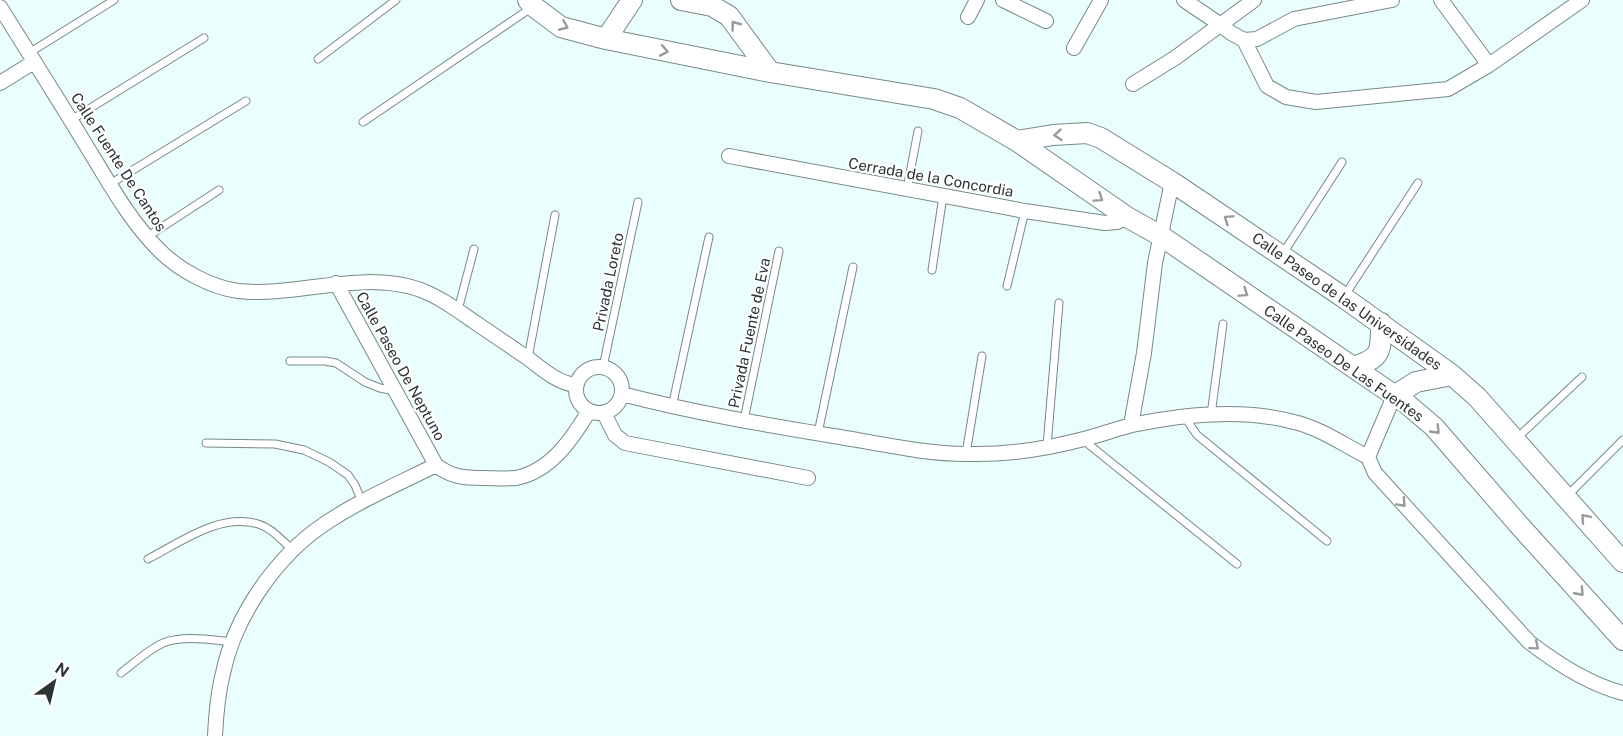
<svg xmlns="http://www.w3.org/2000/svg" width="1623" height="736" font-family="'Public Sans',sans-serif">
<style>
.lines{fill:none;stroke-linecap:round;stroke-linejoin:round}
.lane-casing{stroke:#778988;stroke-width:9}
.street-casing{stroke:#778988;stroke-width:16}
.secondary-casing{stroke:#778988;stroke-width:22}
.lane{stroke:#fff;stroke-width:7}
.street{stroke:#fff;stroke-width:14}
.secondary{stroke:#fff;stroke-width:20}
.oneway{stroke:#969a99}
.labels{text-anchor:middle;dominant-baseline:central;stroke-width:4.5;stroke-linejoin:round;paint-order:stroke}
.street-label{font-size:15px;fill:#2c3433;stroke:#fff}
</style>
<rect width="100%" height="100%" fill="#eafefd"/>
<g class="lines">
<!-- lane casing -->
<g class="lane-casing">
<path id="lane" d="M29 53 114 0
M318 59 396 0
M71 120 204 38
M363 122 531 8
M110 184 246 101
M907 189 918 131
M147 237 219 190
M1282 255 1342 162
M932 270 943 196
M1007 286 1025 211
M1345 295 1418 183
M458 310 474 249
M528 358 555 215
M290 361H325L336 363 365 382 380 388 395 391
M603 367 638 202
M672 407 709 237
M1211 415 1223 324
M1184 416 1197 435 1327 541
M744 420 779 251
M818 433 853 267
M1517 438 1582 377
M1082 439 1237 564
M206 443 275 444 304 450 329 462 348 475 355 485 362 502
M1047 446 1059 303
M966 454 982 356
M1568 495 1623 440
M148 559C181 542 219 513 258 524 272 528 282 541 293 550
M121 673C134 663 148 650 163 643 184 635 211 640 233 642"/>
</g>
<!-- street casing -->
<g class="street-casing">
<path id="street" d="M1003 0 1046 21
M1184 0 1221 25 1231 33 1244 40 1267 86 1286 97 1316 102 1448 89 1489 65 1582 0
M1441 0 1489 65
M0 7C28 52 57 97 84 142 107 179 128 219 159 250 179 270 210 287 238 291 298 297 359 270 418 289 438 296 456 309 473 321 492 334 510 346 529 359 543 370 558 383 576 385
M968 17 977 0
M1244 40 1257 39 1294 19 1392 0
M1074 48 1101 0
M0 83 34 62
M1133 84 1175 58 1254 0
M729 156 1025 211 1105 223 1117 222 1127 217
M336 283 436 465C451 477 464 478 483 478 494 478 505 479 516 478 551 471 572 439 589 411
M576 390a23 23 0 1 1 46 0a23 23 0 1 1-46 0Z
M622 394C694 413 767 425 840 437 882 444 925 454 967 454 1005 455 1046 449 1084 439 1100 435 1116 429 1132 425 1184 414 1242 408 1294 422 1320 428 1344 445 1368 457
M1394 396 1368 457 1375 473 1529 642C1555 662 1591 685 1623 693
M604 413 615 435 625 443 808 478
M1131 425 1144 353 1155 263 1172 182
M215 736C216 715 218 693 223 673 235 616 276 557 323 525 358 501 398 484 436 465"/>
</g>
<!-- secondary casing -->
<g class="secondary-casing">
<path id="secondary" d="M528 0 533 6 561 27 606 39 770 72 934 99 960 108 1017 141 1127 217 1161 236 1407 404 1434 427 1519 525 1623 640
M681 0 712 6 729 16 770 72
M606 39 632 0
M1017 141 1053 135 1087 133 1101 138 1172 182 1343 297 1452 375 1477 397 1623 562
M1353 367C1382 358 1381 352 1381 323
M1394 396 1416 382 1452 375"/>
</g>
<!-- lane -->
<use href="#lane" class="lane"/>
<!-- street -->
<use href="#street" class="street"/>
<!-- secondary -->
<use href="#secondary" class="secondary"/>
</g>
<!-- one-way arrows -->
<defs><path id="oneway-chevron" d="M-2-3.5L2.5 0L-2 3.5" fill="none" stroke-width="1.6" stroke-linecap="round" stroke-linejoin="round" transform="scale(1.5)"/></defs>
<g class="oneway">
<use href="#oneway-chevron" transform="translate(735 25) rotate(-127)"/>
<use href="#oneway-chevron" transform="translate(564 26) rotate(23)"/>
<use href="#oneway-chevron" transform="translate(664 51) rotate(11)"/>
<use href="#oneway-chevron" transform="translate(1058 135) rotate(175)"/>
<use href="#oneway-chevron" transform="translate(1099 198) rotate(34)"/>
<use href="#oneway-chevron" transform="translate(1228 219) rotate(-146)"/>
<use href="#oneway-chevron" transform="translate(1244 293) rotate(34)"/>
<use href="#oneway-chevron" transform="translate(1436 430) rotate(46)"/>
<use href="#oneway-chevron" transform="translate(1402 503) rotate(47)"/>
<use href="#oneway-chevron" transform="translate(1585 518) rotate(-131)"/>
<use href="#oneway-chevron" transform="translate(1580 592) rotate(48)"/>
<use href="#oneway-chevron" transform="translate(1535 646) rotate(40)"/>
</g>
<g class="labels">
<!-- street labels -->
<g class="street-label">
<text transform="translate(119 162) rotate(57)">Calle Fuente De Cantos</text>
<text transform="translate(931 177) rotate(10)">Cerrada de la Concordia</text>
<text transform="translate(608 282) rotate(-78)">Privada Loreto</text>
<text transform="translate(1347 301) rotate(35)">Calle Paseo de las Universidades</text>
<text transform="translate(749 333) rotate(-78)">Privada Fuente de Eva</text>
<text transform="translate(1344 363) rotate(35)">Calle Paseo De Las Fuentes</text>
<text transform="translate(401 366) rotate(61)">Calle Paseo De Neptuno</text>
</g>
</g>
<!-- north arrow -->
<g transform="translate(54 682) rotate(34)" stroke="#ffffff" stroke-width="4.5" paint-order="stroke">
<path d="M0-4.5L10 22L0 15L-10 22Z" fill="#2c3433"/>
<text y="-9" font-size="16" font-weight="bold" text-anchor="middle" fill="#2c3433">N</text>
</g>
</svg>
